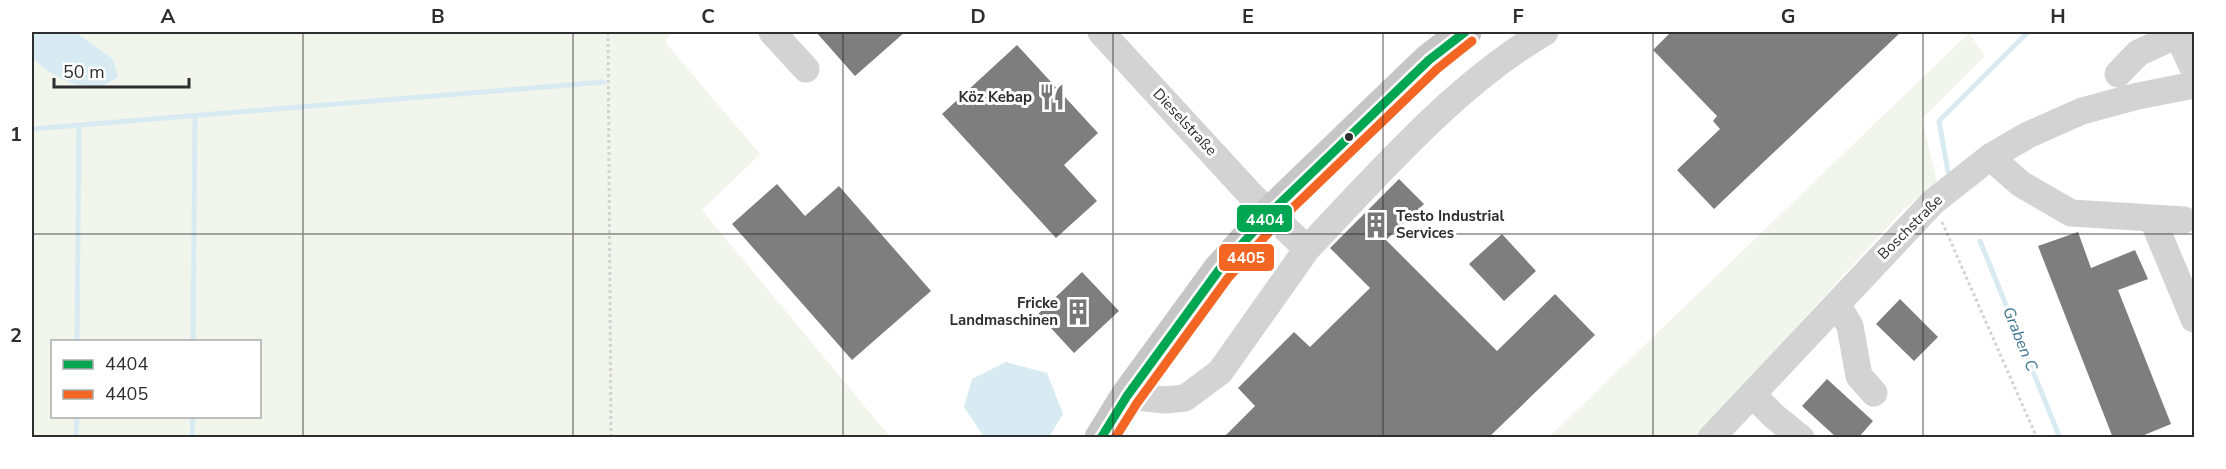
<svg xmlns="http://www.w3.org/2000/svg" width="2226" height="469" font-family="'Nunito Sans',sans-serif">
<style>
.green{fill:#f1f5ec;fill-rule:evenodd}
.water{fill:#d8eaf2}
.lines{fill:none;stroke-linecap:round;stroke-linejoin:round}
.stream{stroke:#d8eaf2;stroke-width:5}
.building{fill:#7e7e7e}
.path{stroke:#d3d3d3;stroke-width:3;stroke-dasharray:3 3;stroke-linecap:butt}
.minor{stroke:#d3d3d3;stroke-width:27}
.major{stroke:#c6c6c6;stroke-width:33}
.bus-1-casing{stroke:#fff;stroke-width:14}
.bus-2-casing{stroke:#fff;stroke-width:14}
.bus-1{stroke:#00a651;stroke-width:9}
.bus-2{stroke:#f26522;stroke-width:9}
.grid{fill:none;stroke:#2e2e2e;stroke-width:1.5;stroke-opacity:0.55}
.bus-dot{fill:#2e2e2e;stroke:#fff;stroke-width:2}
.labels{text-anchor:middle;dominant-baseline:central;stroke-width:6;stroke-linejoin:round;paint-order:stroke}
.poi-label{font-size:15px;font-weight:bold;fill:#2e2e2e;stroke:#fff;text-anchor:end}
.street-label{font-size:15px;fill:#2e2e2e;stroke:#fff}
.water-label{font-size:16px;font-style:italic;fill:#3b7691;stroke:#fff}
.line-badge{stroke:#fff;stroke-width:2}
.badge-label{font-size:16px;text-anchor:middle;font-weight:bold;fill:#fff}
.neatline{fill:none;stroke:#2e2e2e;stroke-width:2}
.grid-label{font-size:20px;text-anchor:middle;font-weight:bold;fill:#2e2e2e}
</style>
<rect width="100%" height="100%" fill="#fff"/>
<!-- green -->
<path class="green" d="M75 32H672L665 42 760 154 702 210 890 437H32V59L75 85H108L118 77 113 59ZM52 342H260V416H52Z
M1969 33 1985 56 1922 119 1937 182 1903 210 1696 437 1548 438Z"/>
<!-- water -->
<path class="water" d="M32 32H75L113 59 118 77C93 97 72 85 47 70 42 67 38 62 32 59Z
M1006 362 1047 373 1063 414 1049 437H984L964 407 972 379Z"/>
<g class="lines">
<!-- stream -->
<path class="stream" d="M32 129 604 82
M1948 172 1939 121 2028 32
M1980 241 2060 438
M77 342 79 125
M193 342 195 116
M76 438 77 416
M192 438 193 416"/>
</g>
<!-- building -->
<path class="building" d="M816 32H905L855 76Z
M1671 32H1901L1714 209 1677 170 1720 129 1713 121 1717 116 1653 50Z
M1017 45 1098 133 1064 165 1097 201 1056 238 942 114Z
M1399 179 1424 204 1386 240 1497 351 1555 294 1595 335 1488 438H1223L1255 406 1238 388 1294 332 1310 347 1370 288 1330 248Z
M777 184 805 216 839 186 931 291 852 360 732 224Z
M2078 232 2091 268 2135 250 2148 279 2118 290 2171 424 2137 438H2113L2038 246Z
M1502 234 1536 271 1504 301 1469 264Z
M1082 272 1119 311 1074 353 1038 314Z
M1900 299 1938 337 1914 361 1876 324Z
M1827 379 1873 421 1858 438H1837L1802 406Z"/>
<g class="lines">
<!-- path -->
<path class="path" d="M608 32 611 438
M1942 222 2037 438"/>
<!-- minor -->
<path class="minor" d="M772 32 806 69
M1101 32 1251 195 1307 249C1378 174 1455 85 1545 32
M2118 74 2138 53 2171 38 2181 42 2194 70
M1990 157 2021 184 2071 213 2184 220
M2152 218 2194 319
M1837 304 1850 326 1859 376 1874 393
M1752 394 1775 417 1801 438
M1127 396 1165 400 1185 398 1220 372 1307 249
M1711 438 1933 202 1990 157 2028 135 2082 111 2138 96 2194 85"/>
<!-- major -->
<path class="major" d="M1101 438 1127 396 1219 270 1270 213 1429 60 1465 32"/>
<!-- bus-1 casing -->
<g class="bus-1-casing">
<path id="bus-1" d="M1101 438 1127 396 1219 270 1270 213 1429 60 1465 32"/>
</g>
<!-- bus-2 casing -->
<g class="bus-2-casing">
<path id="bus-2" d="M1115 438 1137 403 1228 278 1279 221 1437 69 1472 41"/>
</g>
<!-- bus-1 -->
<use href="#bus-1" class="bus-1"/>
<!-- bus-2 -->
<use href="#bus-2" class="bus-2"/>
</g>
<!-- grid -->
<path class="grid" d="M303 32V438M573 32V438M843 32V438M1113 32V438M1383 32V438M1653 32V438M1923 32V438M32 234H2194"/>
<!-- icons -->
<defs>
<g id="restaurant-bare" transform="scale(2.07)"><path d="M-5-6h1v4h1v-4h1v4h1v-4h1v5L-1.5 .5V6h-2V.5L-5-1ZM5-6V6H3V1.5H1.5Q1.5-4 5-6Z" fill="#777" stroke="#fff" stroke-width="2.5" paint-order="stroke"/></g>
<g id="building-bare" transform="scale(2.07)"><path d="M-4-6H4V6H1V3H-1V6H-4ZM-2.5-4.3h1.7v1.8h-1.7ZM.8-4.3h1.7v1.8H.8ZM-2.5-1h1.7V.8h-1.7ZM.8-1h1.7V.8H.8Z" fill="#777" stroke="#fff" stroke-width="2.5" paint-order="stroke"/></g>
</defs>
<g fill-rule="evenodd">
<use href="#restaurant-bare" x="1052" y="97"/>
<use href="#building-bare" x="1376" y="225"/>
<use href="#building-bare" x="1078" y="312"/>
</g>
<!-- markers -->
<circle class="bus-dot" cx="1349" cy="137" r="5"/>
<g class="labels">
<!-- poi labels -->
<g class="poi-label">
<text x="1032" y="97">Köz Kebap</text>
<text x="1396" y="216" text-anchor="start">Testo Industrial<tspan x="1396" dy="17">Services</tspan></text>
<text x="1058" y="303">Fricke<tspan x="1058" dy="17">Landmaschinen</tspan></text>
</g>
<!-- street labels -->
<g class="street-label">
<text transform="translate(1185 122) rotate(47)">Dieselstraße</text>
<text transform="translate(1910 227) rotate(-45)">Boschstraße</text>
</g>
<!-- water labels -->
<g class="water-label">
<text transform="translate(2020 339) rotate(68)">Graben C</text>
</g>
</g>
<g class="line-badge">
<rect x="1236" y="204" width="57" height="29" rx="6" fill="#00a651"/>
<rect x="1218" y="243" width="57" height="29" rx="6" fill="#f26522"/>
</g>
<g class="badge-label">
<text x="1265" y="225">4404</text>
<text x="1246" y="263">4405</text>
</g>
<!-- border -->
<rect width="2226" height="469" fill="none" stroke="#ffffff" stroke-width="66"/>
<!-- legend -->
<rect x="51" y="340" width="210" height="78" fill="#ffffff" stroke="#ababab" stroke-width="1.5"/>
<rect x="63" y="360" width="30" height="9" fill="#00a651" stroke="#ababab" stroke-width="1.5"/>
<text x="105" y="370" font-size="18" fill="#2e2e2e">4404</text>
<rect x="63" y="390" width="30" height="9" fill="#f26522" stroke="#ababab" stroke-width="1.5"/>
<text x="105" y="400" font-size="18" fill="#2e2e2e">4405</text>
<!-- scale -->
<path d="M54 78v9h135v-9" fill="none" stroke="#2e2e2e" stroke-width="3"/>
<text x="63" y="78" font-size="18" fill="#2e2e2e" stroke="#ffffff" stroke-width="4.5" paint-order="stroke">50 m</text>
<rect x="33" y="33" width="2160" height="403" class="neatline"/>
<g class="grid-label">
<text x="168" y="23">A</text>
<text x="438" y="23">B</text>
<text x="708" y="23">C</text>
<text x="978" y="23">D</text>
<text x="1248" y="23">E</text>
<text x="1518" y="23">F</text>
<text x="1788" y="23">G</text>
<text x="2058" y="23">H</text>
<text x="16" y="141">1</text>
<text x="16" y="342">2</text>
</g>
</svg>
